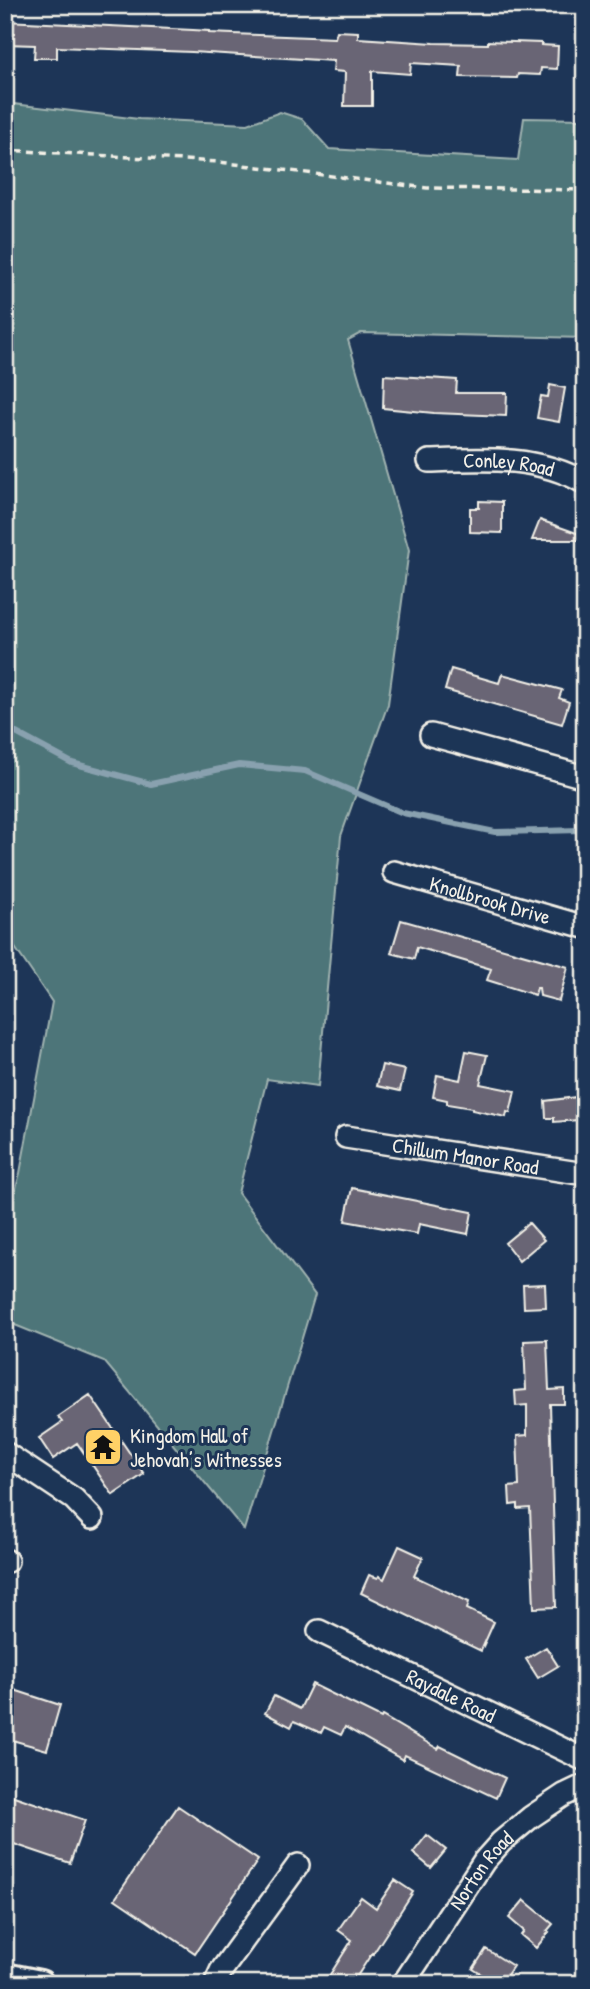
<svg xmlns="http://www.w3.org/2000/svg" width="590" height="1989" font-family="'Patrick Hand',sans-serif">
<style>
.green{fill:#4d7579;stroke:#a0b3b0;stroke-width:2}
.lines{fill:none;stroke-linecap:round;stroke-linejoin:round}
.stream{stroke:#89a1af;stroke-width:6}
.building{fill:#696575;stroke:#f4f1e8;stroke-width:2}
.minor-casing{stroke:#f4f1e8;stroke-width:26}
.major-casing{stroke:#f4f1e8;stroke-width:32}
.path{stroke:#f4f1e8;stroke-width:3.5;stroke-dasharray:7 5;stroke-linecap:butt}
.minor{stroke:#1d3557;stroke-width:21}
.major{stroke:#1d3557;stroke-width:26}
.labels{text-anchor:middle;dominant-baseline:central;stroke-width:6;stroke-linejoin:round;paint-order:stroke}
.street-label{font-size:21px;fill:#f4f1e8;stroke:#1d3557}
.poi-label{font-size:21px;fill:#f4f1e8;stroke:#1d3557;text-anchor:start}
</style>
<rect width="100%" height="100%" fill="#1d3557"/>
<filter id="ink" filterUnits="userSpaceOnUse"><feTurbulence type="fractalNoise" baseFrequency=".0143" numOctaves="2"/><feDisplacementMap in="SourceGraphic" scale="14" xChannelSelector="R" yChannelSelector="G"/><feConvolveMatrix kernelMatrix="1 2 1 2 8 2 1 2 1" color-interpolation-filters="sRGB"/></filter>
<g filter="url(#ink)">
<!-- green -->
<path class="green" d="M5 103 139 119 248 124 280 112 302 119 329 149 518 160 524 118 585 119V338L361 333 348 340 409 550 388 704 341 836 318 1086 267 1079 238 1193 315 1295 244 1530 104 1361 5 1321V1230L20 1173 52 1002 5 933Z"/>
<g class="lines">
<!-- stream -->
<path class="stream" d="M5 727 72 763 151 784 239 765 305 771 403 813 495 832 580 830 585 831"/>
</g>
<!-- building -->
<path class="building" d="M5 21 193 30 209 31V33L335 38 337 31 358 32V38L434 43 488 44V41L541 43V45L558 46 557 69 541 68 540 75 518 74 517 78 460 77 461 66 411 63 410 74 372 71V106H344L345 72 333 71 334 61 192 52 57 47V58H34L35 45 5 44Z
M384 375 457 380 456 393H507L506 416 434 413 383 408Z
M550 385 565 388 559 422 537 418 541 396 548 397Z
M479 501 502 502V533L470 532V508H479Z
M540 520 585 536V540H532Z
M451 669 499 683 502 674 562 690 559 698 569 702 562 724 445 690Z
M401 920 568 967 559 1001 540 996 539 988H537L535 995 487 980 491 969 417 947 414 959 391 953Z
M466 1051 487 1055 480 1084 515 1091 510 1113 507 1112 506 1117 472 1110V1108L447 1104V1100L433 1097 437 1075 460 1080Z
M382 1065 405 1070 400 1091 377 1086Z
M577 1097 578 1120 554 1122V1118H546L545 1101Z
M352 1188 472 1212 468 1234 419 1224 417 1234 345 1221Z
M529 1223 544 1240 519 1261 505 1243Z
M545 1284 546 1307 524 1308 523 1285Z
M547 1340 549 1390 564 1389V1404H550L556 1607 534 1608 530 1508 518 1509V1504L510 1505 509 1487 519 1486 517 1436 527 1435V1405L516 1406 515 1391 526 1390 524 1341Z
M90 1395 144 1474 113 1495 77 1443 53 1459 39 1438 62 1422 58 1417Z
M399 1546 423 1557 414 1576 469 1602 467 1609 494 1622 481 1651 361 1593 369 1575 378 1578 379 1576 384 1579Z
M546 1647 558 1666 538 1678 526 1659Z
M312 1684 381 1718 382 1716 438 1749 440 1746 505 1778 496 1798 405 1755 403 1760 345 1727 341 1735 324 1727 321 1733 294 1721 291 1727 265 1713 274 1696 300 1709Z
M5 1687 60 1705 47 1750 5 1738Z
M5 1793 85 1820 70 1863 5 1841Z
M178 1806 258 1860 195 1953 115 1899Z
M427 1835 446 1850 431 1868 413 1853Z
M395 1880 413 1892 373 1954 372 1953 352 1984H324L352 1940 338 1930 361 1897 376 1908Z
M524 1900 553 1924 547 1931 549 1932 536 1948 521 1935 524 1931 509 1918Z
M486 1949 513 1966 501 1984H497L473 1969Z"/>
<g class="lines">
<!-- minor casing -->
<g class="minor-casing">
<g id="minor">
<path id="s1" d="M429 461C482 459 537 455 585 483"/>
<path d="M431 735 585 777"/>
<path id="s2" d="M394 872 585 927"/>
<path id="s3" d="M346 1137 585 1174"/>
<path d="M5 1453 74 1499 92 1518"/>
<path d="M5 1560 7 1561"/>
<path id="s4" d="M319 1631 585 1760"/>
<path d="M215 1984 221 1971 298 1865"/>
<path id="s5" d="M403 1984 484 1861 501 1842 531 1817 564 1795 585 1785"/>
</g>
</g>
<!-- major casing -->
<g class="major-casing">
<path id="major" d="M5 1977 40 1984"/>
</g>
<!-- path -->
<path class="path" d="M5 150 219 162 427 188 585 190"/>
<!-- minor -->
<use href="#minor" class="minor"/>
<!-- major -->
<use href="#major" class="major"/>
</g>
</g>
<!-- icons -->
<defs>
<g id="temple-square" transform="scale(2.0125)"><rect x="-9" y="-9" width="18" height="18" rx="4" fill="#ffd166" stroke="#1d3557"/><path d="M0-6L5-2H3V0L6.5 2.5H4V6H1.5V3h-3V6H-4V2.5H-6.5L-3 0V-2H-5Z" fill="#111"/></g>
</defs>
<g fill-rule="evenodd">
<use href="#temple-square" x="103" y="1447"/>
</g>
<g class="labels">
<!-- street labels -->
<g class="street-label">
<text stroke="none"><textPath href="#s1" startOffset="80">Conley Road</textPath></text>
<text stroke="none"><textPath href="#s2" startOffset="100">Knollbrook Drive</textPath></text>
<text stroke="none"><textPath href="#s3" startOffset="121">Chillum Manor Road</textPath></text>
<text stroke="none"><textPath href="#s4" startOffset="147">Raydale Road</textPath></text>
<text stroke="none"><textPath href="#s5" startOffset="138">Norton Road</textPath></text>
</g>
<!-- poi labels -->
<g class="poi-label">
<text x="130" y="1435">Kingdom Hall of<tspan x="130" dy="24">Jehovah’s Witnesses</tspan></text>
</g>
</g>
<!-- margin -->
<rect width="590" height="1989" fill="none" stroke="#1d3557" stroke-width="28"/>
<rect x="14" y="14" width="562" height="1961" fill="none" stroke="#f4f1e8" stroke-width="2.5" filter="url(#ink)"/>
</svg>
